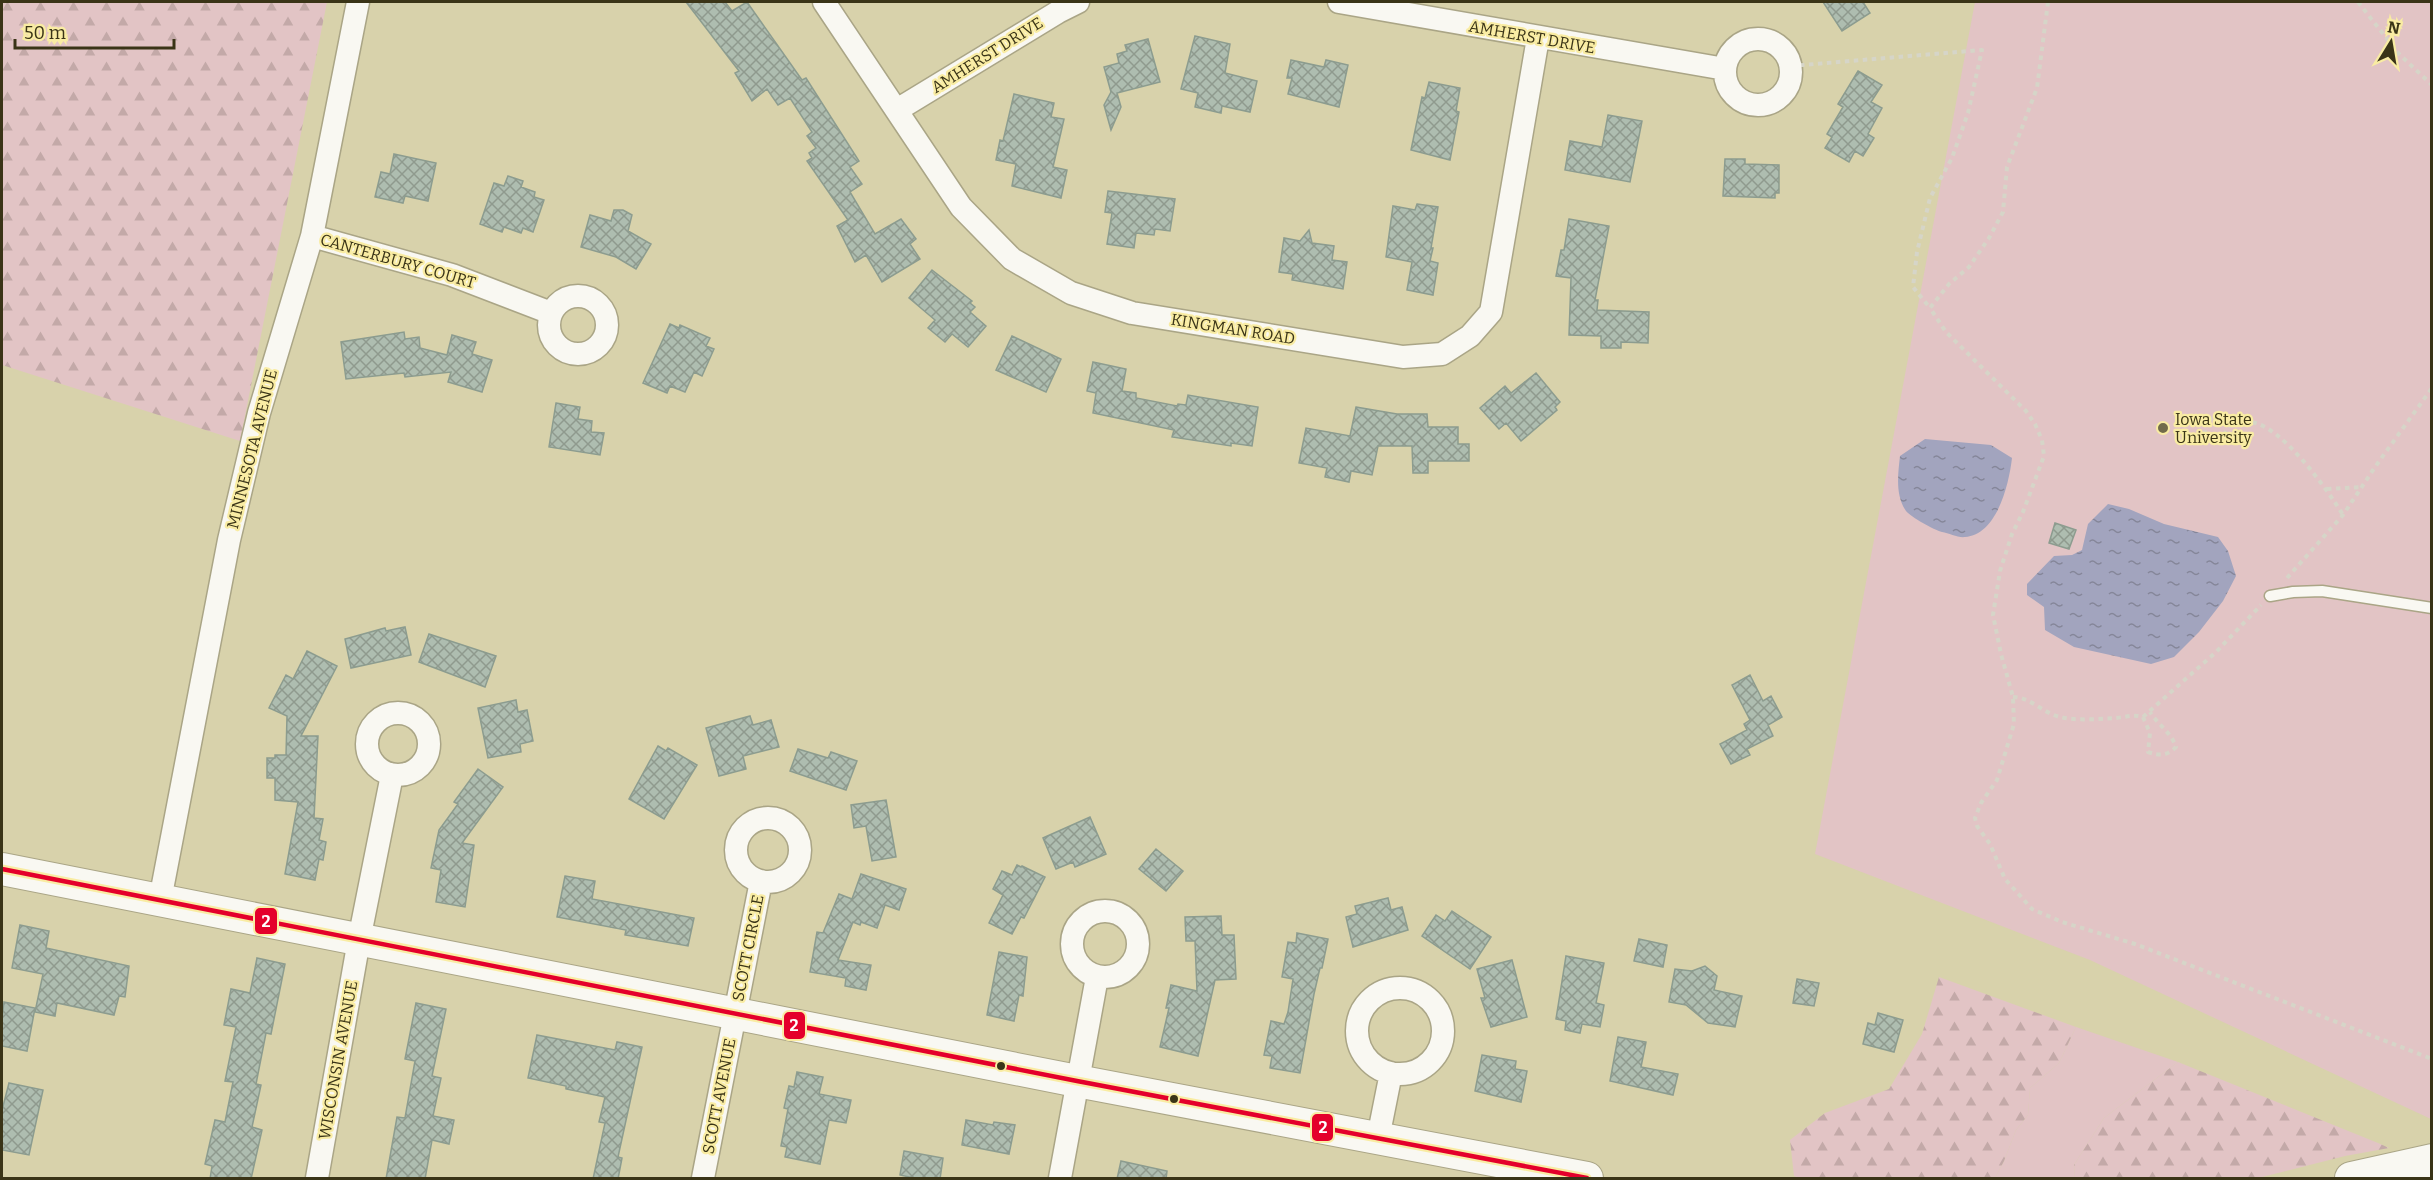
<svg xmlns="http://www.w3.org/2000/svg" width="2433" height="1180" font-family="Bitter,serif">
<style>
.green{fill:#e2c4c5}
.forest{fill:url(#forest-firs)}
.water{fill:url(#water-ripples)}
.building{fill:url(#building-cross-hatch);stroke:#8c9c8f;stroke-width:1.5}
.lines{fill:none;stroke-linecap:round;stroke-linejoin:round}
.service-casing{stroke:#aaa586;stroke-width:13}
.minor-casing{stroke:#aaa586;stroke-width:25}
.secondary-casing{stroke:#aaa586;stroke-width:34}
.path{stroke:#d6d5c8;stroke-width:4;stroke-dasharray:4.5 4.5;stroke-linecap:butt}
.service{stroke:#f9f8f2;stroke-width:10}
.minor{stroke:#f9f8f2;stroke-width:22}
.secondary{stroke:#f9f8f2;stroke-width:32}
.bus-1-casing{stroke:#f9eca3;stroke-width:9}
.bus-1{stroke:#e4002b;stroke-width:4.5}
.poi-dot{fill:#716b4b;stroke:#f9eca3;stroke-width:2}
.bus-dot{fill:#3a3417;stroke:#f9eca3;stroke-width:2}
.labels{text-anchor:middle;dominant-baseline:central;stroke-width:4.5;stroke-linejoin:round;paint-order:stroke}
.street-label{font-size:16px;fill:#3a3417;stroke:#f9eca3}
.poi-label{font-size:16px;fill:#3a3417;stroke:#f9eca3;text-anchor:start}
.line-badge{stroke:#f9eca3;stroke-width:2}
.badge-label{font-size:16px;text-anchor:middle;font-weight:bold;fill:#fff}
</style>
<defs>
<pattern id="forest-firs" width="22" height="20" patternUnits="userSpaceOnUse" patternTransform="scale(1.5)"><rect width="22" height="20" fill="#e2c4c5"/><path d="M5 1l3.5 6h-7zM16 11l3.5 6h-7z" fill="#c3a9a8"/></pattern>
<pattern id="water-ripples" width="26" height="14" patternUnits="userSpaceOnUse" patternTransform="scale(1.5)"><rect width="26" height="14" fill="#a2a4be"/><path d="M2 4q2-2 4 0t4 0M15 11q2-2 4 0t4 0" fill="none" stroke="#858699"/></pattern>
<pattern id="building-cross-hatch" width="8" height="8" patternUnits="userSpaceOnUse" patternTransform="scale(1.5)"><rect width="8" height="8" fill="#aebdb0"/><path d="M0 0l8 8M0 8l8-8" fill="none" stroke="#8f9a8e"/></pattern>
</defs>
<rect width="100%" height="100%" fill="#d8d2ab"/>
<!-- green -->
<path class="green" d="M1975 2H2431V1119L2090 960 1815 854Z
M2076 1027 2178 1062 2104 1118 2074 1165 2075 1178H1995L2004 1161 2016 1130 2028 1115 2030 1088 2059 1063Z"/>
<!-- forest -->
<path class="forest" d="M2 2H327L240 441 2 365Z
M1939 977 2076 1027 2059 1063 2030 1088 2028 1115 2016 1130 2004 1161 1995 1178H1799L1794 1176 1790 1140 1825 1113 1889 1089 1922 1034Z
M2178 1062 2378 1143 2389 1148 2345 1156 2258 1178H2075L2074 1165 2104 1118Z"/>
<!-- water -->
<path class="water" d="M1925 439 1991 445 2012 458C2009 484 1997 535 1965 537 1958 538 1949 533 1942 532 1934 530 1911 517 1906 511 1895 495 1898 474 1900 456Z
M2108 504 2129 509 2164 524 2218 537 2228 551 2236 576 2223 601 2199 632 2174 657 2151 664 2074 647 2045 630 2044 607 2027 595V584L2054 556 2072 555 2082 550 2088 524Z"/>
<!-- building -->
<path class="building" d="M686 2H725L732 11 747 2 802 80 806 78 859 161 850 167 862 184 850 192 875 234 901 219 916 239 910 244 920 259 882 282 866 255 855 262 837 226 848 220 807 161 812 158 809 153 816 148 807 136 812 132 790 98 778 105 767 89 752 101 735 73 739 71Z
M1823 2H1863L1870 13 1842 31Z
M1195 36 1230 44 1225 73 1257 81 1250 112 1222 106 1221 113 1195 107 1198 93 1181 89Z
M1148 39 1160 82 1117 93 1121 107 1111 130 1104 105 1111 92 1104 67 1119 63 1117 54 1127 51 1125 45Z
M1291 60 1324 67 1326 60 1348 65 1339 107 1288 94 1292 78H1287Z
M1858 71 1882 85 1871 102 1882 108 1868 134 1874 138 1863 156 1855 151 1849 162 1825 148 1832 137 1827 134 1843 107 1838 104Z
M1429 82 1460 88 1456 111 1459 112 1450 160 1411 150 1422 97 1425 98Z
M1014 94 1054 103 1051 117 1064 119 1053 167 1067 170 1061 198 1012 186 1016 164 996 160 1000 140 1003 141Z
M1608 115 1642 121 1630 182 1565 170 1570 141 1602 147Z
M394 154 436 163 428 201 405 196 403 203 375 197 381 172 390 174Z
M1725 159H1745V164L1779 165V193H1775V198L1723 196Z
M508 176 523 181 521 187 535 192 534 197 544 200 533 232 523 228 521 233 504 227 502 232 480 224 494 183 504 186Z
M1108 191 1175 199 1170 231 1155 229 1154 235 1136 233 1134 248 1107 244 1112 213 1105 212Z
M1417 204 1438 207 1431 248H1433L1430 261 1438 263 1433 295 1407 290 1412 262 1386 257 1393 206 1415 210Z
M614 210H623L632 215 628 231 651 244 636 269 616 257 581 247 590 215 611 221Z
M1569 219 1609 226 1595 300H1598L1597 310 1649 312 1648 343 1621 342V348H1601V336L1569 335 1571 278 1556 276 1561 250H1564Z
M1309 230 1312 243 1334 246 1332 260 1347 262 1343 289 1292 280 1293 274 1279 272 1284 238 1300 241Z
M932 270 972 301 970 303 975 307 970 312 986 326 968 347 952 334 945 342 928 328 935 320 909 298Z
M670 324 679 328 680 325 710 338 706 346 714 349 702 376 694 372 685 392 670 386 667 393 643 383Z
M404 332 405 339 419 337 420 348 447 355 452 335 476 342 472 354 492 360 482 392 448 382 451 372 405 377 404 373 346 379 341 342Z
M1012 336 1061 359 1046 392 996 370Z
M1093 362 1126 369 1122 391 1136 393V398L1177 406 1178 404 1186 405 1188 395 1258 407 1252 446 1231 443V446L1172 437 1174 430 1093 413 1096 393 1087 391Z
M1536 373 1560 402 1555 407 1557 410 1521 441 1506 423 1499 429 1480 408 1505 386 1511 393Z
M556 403 580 407 578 419 592 421 591 432 604 433 600 455 549 447Z
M1356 407 1397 414H1427L1428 427H1458V444H1469V461H1428V473H1413L1412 446H1378L1372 475 1351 471 1349 482 1325 477 1327 468 1299 463 1306 428 1350 436Z
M2055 523 2076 530 2069 549 2049 543Z
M405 627 411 655 351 668 345 639 385 628 386 631Z
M429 634 496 656 485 687 419 662Z
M307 651 337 666 301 736H318L314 818 323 819 319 840 326 842 323 860 319 859 315 880 285 874 298 802 275 800V778H267V758H275V755H286L287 716 269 708 286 675 293 679Z
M1750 675 1763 701 1771 696 1782 717 1768 725 1773 736 1747 749 1750 755 1731 764 1720 744 1747 730 1744 724 1750 720 1732 685Z
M516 700 518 712 527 710 533 741 520 744 521 752 488 758 478 708Z
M750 716 753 725 771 720 779 747 743 756 746 769 719 776 706 728Z
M658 746 666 751 668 748 697 765 664 819 629 799Z
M798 749 828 758 831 752 857 761 846 790 790 771Z
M478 769 503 787 462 843 474 845 465 907 436 902 441 870 431 868 439 830 458 804 454 802Z
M886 800 896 857 872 861 866 826 854 828 851 805Z
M1090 817 1106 854 1075 867 1073 862 1056 869 1043 838Z
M1156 849 1183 871 1166 891 1139 869Z
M1017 865 1021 867 1022 866 1045 877 1024 918 1021 917 1012 934 989 923 1003 895 993 889 1002 871 1012 875Z
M861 874 906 889 899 910 885 905 877 928 861 922 860 925 853 922 838 960 871 965 866 990 845 986 846 978 810 972 817 932 823 933 839 894 852 899Z
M565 876 595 881 592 899 694 918 688 946 625 935 626 930 557 917Z
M1388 898 1391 910 1402 907 1408 930 1353 947 1346 917 1357 914 1355 906Z
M1452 911 1491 937 1470 969 1422 936 1436 915 1445 921Z
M1221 916 1222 935H1234L1236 979 1215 980 1198 1056 1160 1047 1169 1008H1166L1171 985 1197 991 1195 941H1186L1185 917Z
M20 925 49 931 46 948 129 966 125 997 119 996 114 1015 57 1003 55 1016 35 1012 43 974 12 968Z
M1297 933 1328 939 1322 968H1320L1314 994 1300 1073 1270 1068 1272 1056 1264 1055 1271 1021 1284 1024 1288 1012 1293 979 1282 977 1288 942 1296 943Z
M1639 939 1667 945 1663 967 1634 961Z
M999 952 1027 957 1023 996 1019 995 1014 1021 987 1015Z
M1566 956 1604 963 1596 1003 1604 1005 1600 1027 1582 1024 1580 1033 1565 1030 1566 1021 1556 1019Z
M257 958 285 964 271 1034 266 1033 256 1084 261 1085 252 1127 262 1130 251 1179H210L212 1166 205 1164 215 1120 225 1122 233 1082 225 1081 236 1027 224 1025 231 989 250 993Z
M1512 960 1527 1017 1491 1027 1481 998H1485L1477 969Z
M1705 966 1717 976 1714 990 1742 996 1735 1027 1708 1023 1686 1005 1669 1002 1675 969 1692 971Z
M1797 979 1819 983 1814 1006 1793 1003Z
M4 1002 35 1008 27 1051 2 1046V1018Z
M416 1003 446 1009 432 1076 441 1078 433 1116 454 1120 449 1144 432 1140 425 1179H386L397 1117 405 1118 415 1061 405 1059Z
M1878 1013 1903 1020 1894 1052 1863 1044 1868 1023 1875 1025Z
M537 1035 615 1050 617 1042 642 1047 618 1157 622 1158 618 1179H593L605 1123 599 1122 605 1097 566 1089V1086L528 1078Z
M1618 1037 1646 1042 1641 1067 1678 1074 1673 1095 1610 1081Z
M1482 1055 1516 1061 1515 1069 1527 1071 1521 1102 1475 1091Z
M797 1072 823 1077 819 1094 851 1100 846 1123 829 1120 820 1164 785 1157 787 1147 781 1146 788 1109 784 1108 789 1086 794 1087Z
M9 1083 43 1090 29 1155 2 1150V1110Z
M966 1120 993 1125 994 1122 1015 1125 1009 1154 962 1145Z
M904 1151 943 1158 940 1179H918L900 1175Z
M1121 1161 1167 1171 1166 1179H1117Z"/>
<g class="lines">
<!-- service casing -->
<g class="service-casing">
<path id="service" d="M2270 596 2293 592 2322 591 2432 608"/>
</g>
<!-- minor casing -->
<g class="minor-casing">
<path id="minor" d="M824 2 961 207 1012 259 1071 293 1132 313 1403 357 1442 354 1470 336 1491 312 1538 38
M1339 2 1725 69
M1725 72a33 33 0 1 1 66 0a33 33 0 1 1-66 0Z
M897 110 1058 12 1078 2
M312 236 452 275 551 313
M549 325a29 29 0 1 1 58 0a29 29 0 1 1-58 0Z
M367 744a31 31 0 1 1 62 0a31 31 0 1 1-62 0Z
M736 850a32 32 0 1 1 64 0a32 32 0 1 1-64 0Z
M160 900 229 540 259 413 312 236 358 2
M1072 944a33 33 0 1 1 66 0a33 33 0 1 1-66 0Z
M1357 1031a43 43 0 1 1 86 0a43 43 0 1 1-86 0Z
M1378 1138 1391 1073
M317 1178 359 940 392 775
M703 1178 761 881
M1060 1178 1097 977"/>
</g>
<!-- secondary casing -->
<g class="secondary-casing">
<path id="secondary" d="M2 869 1077 1081 1587 1178
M2351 1178 2432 1160"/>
</g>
<!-- path -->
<path class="path" d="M2048 2 2037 88 2007 167 2003 212 1989 238 1969 267 1949 284 1930 308 1946 332 2026 411 2035 424 2042 440 2044 456 2023 512 2012 534 2000 571 1993 615 2001 654 2013 697 2014 724 1997 780 1981 803 1975 818 1977 826 1990 844 2005 879 2032 909 2062 922 2135 944 2432 1059
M2358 2 2399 54 2432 85
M1791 66 1982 50 1968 113 1952 158 1930 198 1917 252 1913 287 1930 308
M2230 423 2224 436 2215 440 2207 438 2204 429 2206 419C2219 418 2222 422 2232 423 2238 424 2245 421 2251 422 2282 426 2327 489 2343 515
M2327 489 2363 487
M2287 578 2343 515 2375 467 2432 388
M2013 697C2030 697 2043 713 2060 717 2077 721 2098 719 2116 718 2127 717 2132 714 2143 717L2216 652 2261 605
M2143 717 2150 733 2148 752C2160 756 2167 756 2176 747 2171 732 2158 725 2150 712"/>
<!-- service -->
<use href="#service" class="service"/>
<!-- minor -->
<use href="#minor" class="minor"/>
<!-- secondary -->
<use href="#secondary" class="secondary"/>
<!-- bus-1 casing -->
<g class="bus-1-casing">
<path id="bus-1" d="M2 869 1077 1081 1587 1178"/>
</g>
<!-- bus-1 -->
<use href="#bus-1" class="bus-1"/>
</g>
<!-- markers -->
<circle class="poi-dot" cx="2163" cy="428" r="6"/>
<g class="bus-dot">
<circle cx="1001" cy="1066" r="5"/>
<circle cx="1174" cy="1099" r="5"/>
</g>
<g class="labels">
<!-- street labels -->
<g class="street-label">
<text transform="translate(1532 37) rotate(10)">AMHERST DRIVE</text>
<text transform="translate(987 55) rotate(-32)">AMHERST DRIVE</text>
<text transform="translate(398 261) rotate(16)">CANTERBURY COURT</text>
<text transform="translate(1233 329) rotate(9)">KINGMAN ROAD</text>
<text transform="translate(252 449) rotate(-76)">MINNESOTA AVENUE</text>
<text transform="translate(748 948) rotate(-79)">SCOTT CIRCLE</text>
<text transform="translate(338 1060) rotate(-80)">WISCONSIN AVENUE</text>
<text transform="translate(719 1096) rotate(-79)">SCOTT AVENUE</text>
</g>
<!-- poi labels -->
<g class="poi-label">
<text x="2175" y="419">Iowa State<tspan x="2175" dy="18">University</tspan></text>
</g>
</g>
<g class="line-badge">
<rect x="254" y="907" width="24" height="28" rx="6" fill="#e4002b"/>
<rect x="783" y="1011" width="23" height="29" rx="6" fill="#e4002b"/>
<rect x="1311" y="1113" width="23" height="29" rx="6" fill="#e4002b"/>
</g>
<g class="badge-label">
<text x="266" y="927">2</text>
<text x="794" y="1031">2</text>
<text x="1323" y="1133">2</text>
</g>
<!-- border -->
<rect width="2433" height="1180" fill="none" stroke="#3a3417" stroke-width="6"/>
<!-- north arrow -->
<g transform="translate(2391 42) rotate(11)" stroke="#f9eca3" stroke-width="4.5" paint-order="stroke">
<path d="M0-4.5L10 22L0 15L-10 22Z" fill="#3a3417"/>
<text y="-9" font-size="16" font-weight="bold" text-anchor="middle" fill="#3a3417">N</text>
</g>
<!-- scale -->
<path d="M15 39v9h159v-9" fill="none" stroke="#3a3417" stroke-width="3"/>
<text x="24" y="39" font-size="18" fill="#3a3417" stroke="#f9eca3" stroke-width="4.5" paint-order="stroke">50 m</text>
</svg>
